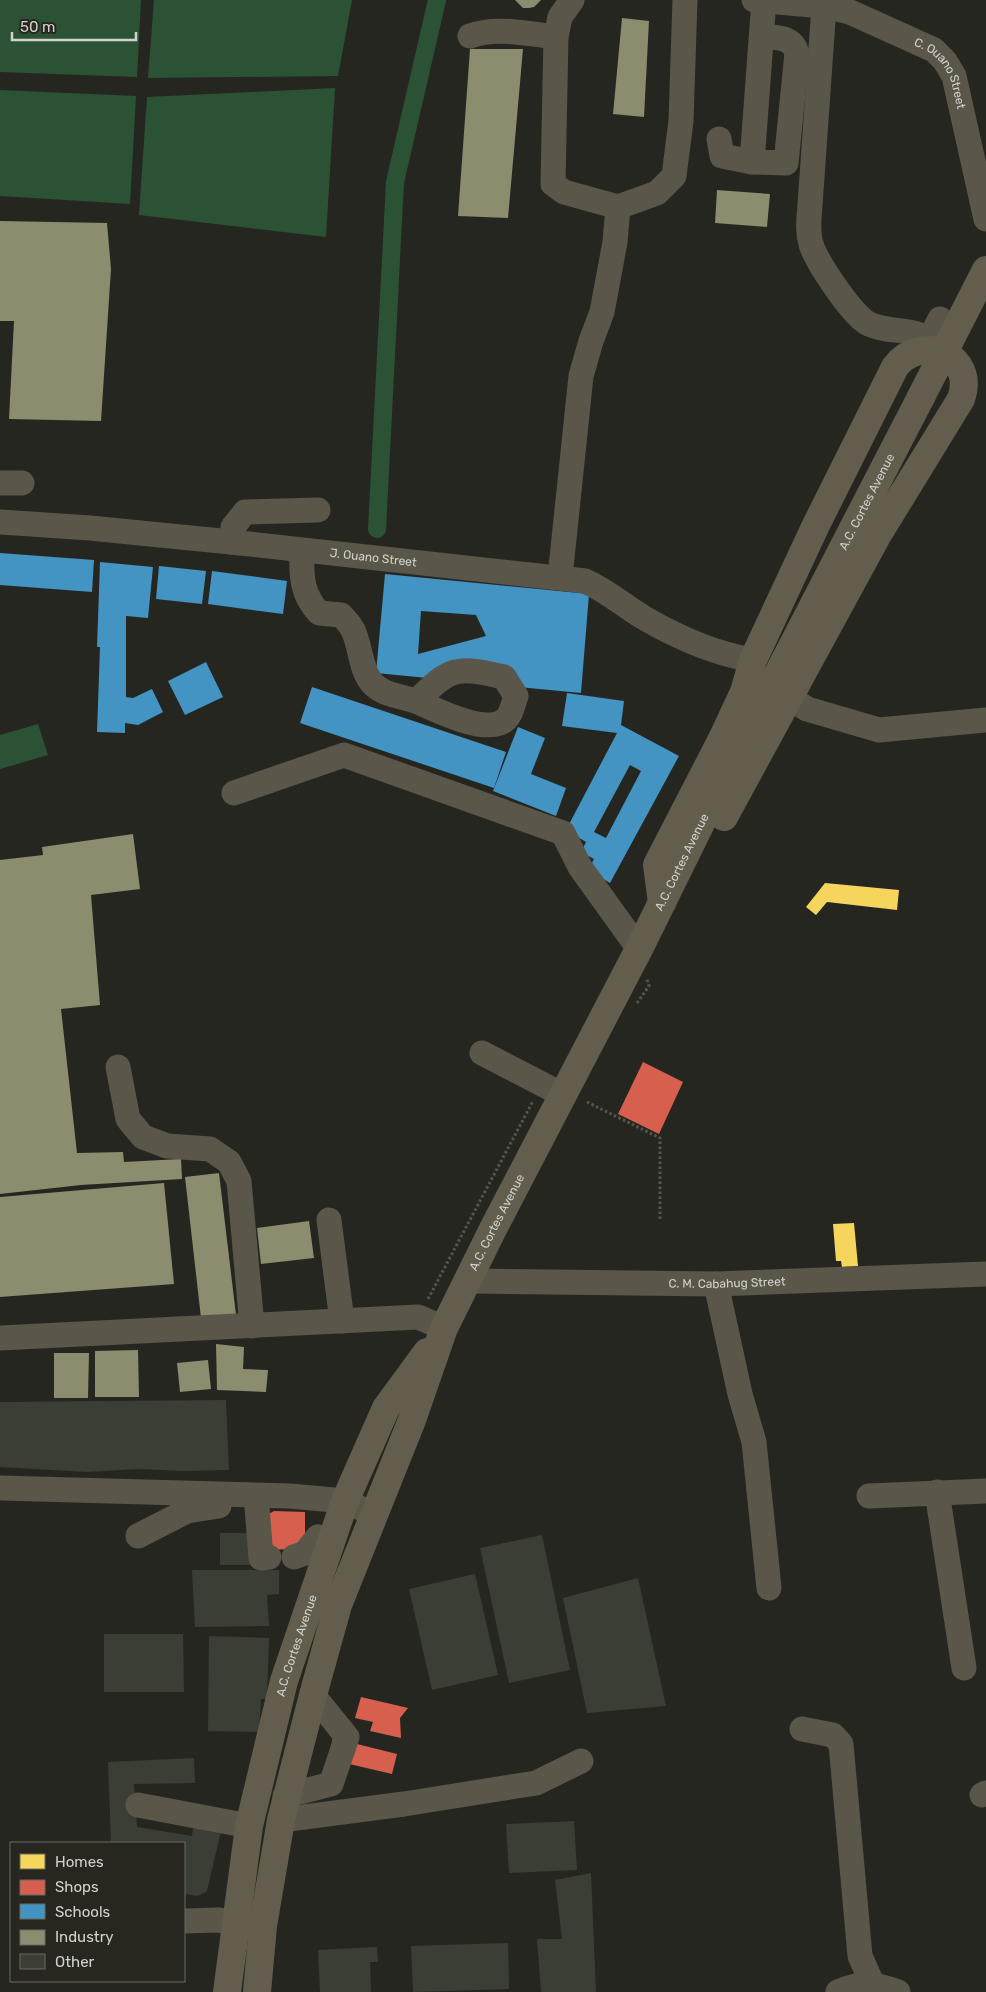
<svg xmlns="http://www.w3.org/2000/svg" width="986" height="1992" font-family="Rubik,sans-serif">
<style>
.water{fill:#2c5235}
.homes{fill:#f6d55c}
.shops{fill:#d6604d}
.schools{fill:#4393c3;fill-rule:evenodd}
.industry{fill:#8c8c6e}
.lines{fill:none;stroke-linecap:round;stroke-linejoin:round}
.canal{stroke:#2c5235;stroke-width:18}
.building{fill:#3b3e35}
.path{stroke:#58554c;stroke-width:3;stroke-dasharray:2.5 2.5;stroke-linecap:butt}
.minor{stroke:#5a5649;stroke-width:25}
.major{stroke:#625d4d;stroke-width:28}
.major-bridge{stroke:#625d4d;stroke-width:28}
.labels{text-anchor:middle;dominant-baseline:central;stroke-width:5;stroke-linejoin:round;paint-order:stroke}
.street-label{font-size:12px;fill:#d1d2cd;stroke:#272720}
</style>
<rect width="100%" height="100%" fill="#262621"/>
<!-- water -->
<path class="water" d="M0 0H141L137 77 0 72Z
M154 0H352L338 76 148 78Z
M335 88 326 237 139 215 147 97Z
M0 90 136 96 130 204 0 196Z
M38 724 48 755 0 769V735Z"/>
<!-- homes -->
<path class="homes" d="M825 883 899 890 897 910 827 902 816 915 806 907Z
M854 1223 858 1266 842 1267 841 1261H836L833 1224Z"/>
<!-- shops -->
<path class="shops" d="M643 1062 683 1082 659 1134 618 1114Z
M274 1511 305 1512V1539L294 1549 264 1550 267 1515Z
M361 1697 408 1708 400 1718 401 1738 370 1731 373 1722 355 1718Z
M333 1738 397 1754 392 1774 328 1759Z"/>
<!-- schools -->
<path class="schools" d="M0 553 94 560 92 592 0 585Z
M100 562 153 567 148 618 126 616V697L133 698 152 689 163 712 138 725 125 723V733L97 732 100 647H97Z
M159 566 206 571 202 604 156 599Z
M212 571 287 581 283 614 208 604Z
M385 574 589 594 581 693 376 673ZM421 611 476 615 486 636 418 654Z
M206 662 223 697 185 715 168 681Z
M312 687 506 752 494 788 300 723Z
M567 693 624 701 621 725 679 756 610 883 588 870 594 859 581 852 586 842 566 830 617 733 562 726ZM630 765 641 771 606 838 594 832Z
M518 727 545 738 531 774 566 788 556 816 493 791Z"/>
<!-- industry -->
<path class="industry" d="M515 0H541L534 7 529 8H523Z
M622 18 649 21 644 117 613 114Z
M470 49H523L508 218 458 216Z
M717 190 770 194 767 227 715 223Z
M0 221 107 223 111 269 101 421 9 419 14 321H0Z
M133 834 140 889 91 895 100 1005 61 1009 77 1153 123 1152 124 1162 181 1159 182 1179 81 1185 0 1194V860L43 855 42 847Z
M219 1173 236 1315 201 1318 185 1177Z
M164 1183 174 1284 0 1297V1197Z
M309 1221 314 1258 261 1264 257 1228Z
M216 1344 244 1347 243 1369 268 1370 266 1392 217 1390Z
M138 1350 139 1397H95V1351Z
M54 1353H89L88 1398H54Z
M208 1360 211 1389 180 1392 177 1363Z"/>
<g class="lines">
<!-- canal -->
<path class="canal" d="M377 529 395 182 437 0"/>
</g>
<!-- building -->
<path class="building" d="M226 1400 229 1470 183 1471 138 1469 87 1472 0 1467V1402Z
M220 1533H254V1565H220Z
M542 1535 570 1670 509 1683 480 1548Z
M192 1570H279V1594L267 1595 269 1626 195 1627Z
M475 1574 498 1675 432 1690 409 1589Z
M638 1578 666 1706 587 1713 563 1598Z
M104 1634H183L184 1692H104Z
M209 1636 269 1638 267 1699H261L259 1732 208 1731Z
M194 1758 195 1783 134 1784 137 1827 192 1836 193 1826 221 1831 207 1891 198 1896 184 1894V1843H111L108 1762Z
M574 1821 577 1870 509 1873 506 1824Z
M591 1873 596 1992H541L537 1939H562L555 1880Z
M508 1943 509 1989 413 1992 411 1946Z
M377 1947 378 1962H370L371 1992H320L318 1950Z"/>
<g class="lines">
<!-- path -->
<path class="path" d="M637 1003 649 986 647 979
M587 1102 660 1138V1219
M428 1299 533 1101"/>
<!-- minor -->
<g class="minor">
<path d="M572 0 560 17 556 37 553 184 564 192 618 207"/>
<path id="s1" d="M754 0 824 6 850 12 934 50 945 61 954 76 986 219"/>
<path d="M824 6 810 205C809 218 807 231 811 244 816 261 853 317 869 324 895 336 920 323 938 351"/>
<path d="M470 36C496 26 528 34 556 37"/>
<path d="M719 139 722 156 752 162 764 0"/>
<path d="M752 162 786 163 797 53C792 36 777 38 762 36"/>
<path d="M929 340 940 319"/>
<path d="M0 483H22"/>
<path id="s2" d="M0 522 90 528 231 542 585 581C608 591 625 607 646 619 679 638 716 654 753 660"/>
<path d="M231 542 233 527 245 512 318 510"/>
<path d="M302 551C301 576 302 595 319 613L341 615C345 619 350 624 353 630 361 647 360 669 372 683 383 696 404 696 418 702 437 710 481 733 502 722 511 718 513 704 516 696L504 677C457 666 450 667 417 701"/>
<path d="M560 577 581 376 591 341 602 312 615 242 618 207 657 193 674 176 681 121 685 0"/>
<path d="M789 697 807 709 879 730 986 720"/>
<path d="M234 793 344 755 563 833 580 867 639 949"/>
<path d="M482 1053 563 1095"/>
<path d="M118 1067 128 1119 143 1137 167 1146 210 1149 229 1162 239 1181 252 1326"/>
<path d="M329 1220 342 1321"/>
<path id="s3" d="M467 1281 716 1284 986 1274"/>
<path d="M716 1284 740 1394 754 1442 769 1588"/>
<path d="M0 1338 418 1317 444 1328"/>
<path d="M0 1488 290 1496 345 1501 373 1514"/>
<path d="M937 1492 964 1668"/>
<path d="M869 1496 986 1491"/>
<path d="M257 1507 261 1558 269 1557"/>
<path d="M138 1536 187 1511 219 1506"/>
<path d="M294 1557 305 1553 318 1537 331 1541"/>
<path d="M802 1729 833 1735 841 1744 860 1956 872 1983"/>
<path d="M982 1795 986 1793"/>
<path d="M285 1796 331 1784 347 1737 313 1695"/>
<path d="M138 1805 249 1826"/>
<path d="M281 1820 404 1804 536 1783 581 1761"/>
<path d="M185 1921 218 1920 256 1925"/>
<path d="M838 1992C863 1981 873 1983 898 1992"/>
</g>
<!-- major -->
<g class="major">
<path d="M662 903 657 865 723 737 744 692 753 660 816 525 895 367C920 333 977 354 961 399L877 536 724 817"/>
<path id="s4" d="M227 1992 249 1826 284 1681 345 1501 386 1408 427 1352"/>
<path id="s5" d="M257 1992 263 1926 281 1820 313 1695 338 1605 412 1420 444 1328 494 1227 639 949 709 807 921 397"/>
</g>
<!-- major-bridge -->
<path class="major-bridge" d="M921 397 986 270"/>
</g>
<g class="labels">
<!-- street labels -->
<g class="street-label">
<text stroke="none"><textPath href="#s1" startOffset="212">C. Ouano Street</textPath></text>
<text stroke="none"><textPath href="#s5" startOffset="1621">A.C. Cortes Avenue</textPath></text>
<text stroke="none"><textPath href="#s2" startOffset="375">J. Ouano Street</textPath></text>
<text stroke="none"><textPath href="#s5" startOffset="1216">A.C. Cortes Avenue</textPath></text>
<text stroke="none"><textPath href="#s5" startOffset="811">A.C. Cortes Avenue</textPath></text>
<text stroke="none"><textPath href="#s3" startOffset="260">C. M. Cabahug Street</textPath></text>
<text stroke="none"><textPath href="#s4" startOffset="354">A.C. Cortes Avenue</textPath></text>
</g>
</g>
<!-- legend -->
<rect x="10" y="1842" width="175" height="140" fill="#272720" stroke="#6b6b65"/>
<rect x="20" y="1854" width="25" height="15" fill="#f6d55c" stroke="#6b6b65"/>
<text x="55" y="1867" font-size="15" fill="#d1d2cd">Homes</text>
<rect x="20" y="1880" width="25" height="15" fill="#d6604d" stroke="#6b6b65"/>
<text x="55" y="1892" font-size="15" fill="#d1d2cd">Shops</text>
<rect x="20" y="1904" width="25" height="15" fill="#4393c3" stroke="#6b6b65"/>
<text x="55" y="1917" font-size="15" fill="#d1d2cd">Schools</text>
<rect x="20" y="1930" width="25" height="15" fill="#8c8c6e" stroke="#6b6b65"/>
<text x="55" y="1942" font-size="15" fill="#d1d2cd">Industry</text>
<rect x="20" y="1954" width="25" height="15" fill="#3b3e35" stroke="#6b6b65"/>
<text x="55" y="1967" font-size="15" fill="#d1d2cd">Other</text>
<!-- scale -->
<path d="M12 32v8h124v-8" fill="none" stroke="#d1d2cd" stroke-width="2.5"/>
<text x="20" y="32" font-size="15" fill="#d1d2cd" stroke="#272720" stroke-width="4" paint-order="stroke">50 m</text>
</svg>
